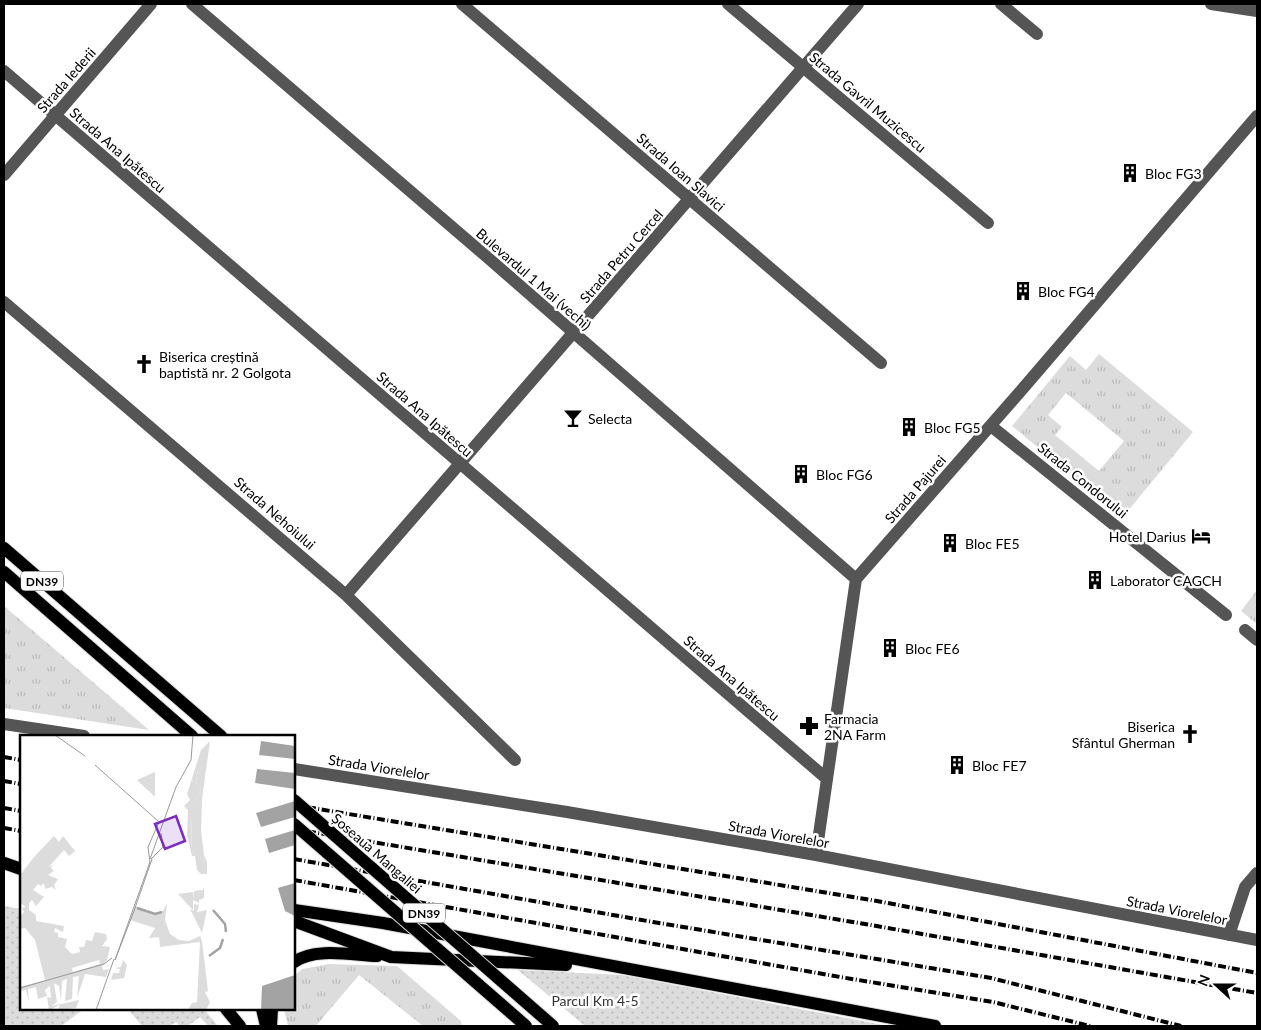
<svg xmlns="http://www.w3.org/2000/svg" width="1261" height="1030" font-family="Lato,sans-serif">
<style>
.grass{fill:url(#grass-tufts);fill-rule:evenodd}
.park{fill:url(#park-dots)}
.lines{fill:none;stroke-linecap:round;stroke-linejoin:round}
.major-casing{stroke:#dbdbdb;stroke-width:14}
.minor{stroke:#555;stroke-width:12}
.major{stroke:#000;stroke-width:12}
.rail{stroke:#000;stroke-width:4;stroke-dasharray:8 2.5 1 2.5;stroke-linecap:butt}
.major-bridge-casing{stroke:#dbdbdb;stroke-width:14;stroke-linecap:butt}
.major-bridge{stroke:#000;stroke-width:12}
.labels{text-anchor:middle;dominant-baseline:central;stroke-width:5;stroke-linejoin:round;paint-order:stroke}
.shield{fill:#fff;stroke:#4c4c4c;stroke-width:1}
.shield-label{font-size:12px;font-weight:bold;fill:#000}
.street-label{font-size:14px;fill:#000;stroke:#fff}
.poi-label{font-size:14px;fill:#000;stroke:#fff;text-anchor:start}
.park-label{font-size:14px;fill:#333;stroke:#fff}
.inset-river{fill:none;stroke:#a3a3a3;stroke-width:2.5}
.inset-road{fill:none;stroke:#999;stroke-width:1}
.view{fill:#7b2cbf;fill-opacity:0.15;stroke:#7b2cbf;stroke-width:2.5}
.inset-edge{fill:none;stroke:#000;stroke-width:2.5}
</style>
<defs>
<pattern id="grass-tufts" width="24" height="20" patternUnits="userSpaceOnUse" patternTransform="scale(1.25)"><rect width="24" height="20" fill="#dcdcdc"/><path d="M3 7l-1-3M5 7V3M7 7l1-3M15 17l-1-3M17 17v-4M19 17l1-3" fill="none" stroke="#bbb"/></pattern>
<pattern id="park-dots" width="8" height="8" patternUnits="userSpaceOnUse" patternTransform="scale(1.25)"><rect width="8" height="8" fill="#dcdcdc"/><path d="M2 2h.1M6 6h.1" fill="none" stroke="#bbb" stroke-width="1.8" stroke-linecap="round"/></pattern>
</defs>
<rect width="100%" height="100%" fill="#fff"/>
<!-- grass -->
<path class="grass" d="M1099 354 1193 432 1122 518 1012 426 1070 356 1086 370ZM1066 393 1124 441 1099 471 1055 435 1062 427 1048 415Z
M1257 590V624L1241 611Z
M4 606 149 730 4 708Z
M329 964 397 966 461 1021 462 1026H423L359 975 316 1026H288L284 1009H294V976L302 969Z"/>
<!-- park -->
<path class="park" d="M4 906 21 909V1009H84L61 1026H4Z
M518 970 622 975 889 1026H585Z
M128 1009H204L218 1026H208L200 1017 188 1026H180L176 1022 170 1026H142Z"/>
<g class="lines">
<!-- major casing -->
<g class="major-casing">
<path id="major" d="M4 548 221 736
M4 572 192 736
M4 863 21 869
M294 910 383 923 935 1026
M294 921 391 957 566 965
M294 962C315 947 352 955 377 956
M226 1009 240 1026
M262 1009 266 1026
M271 1026 272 1009"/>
</g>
<!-- minor -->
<path class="minor" d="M192 4 487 257 856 579
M462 4 881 363
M728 4 988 223
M1001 4 1037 34
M1211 4 1257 11
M4 71 827 779
M4 175 151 4
M4 302 346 595 515 760
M991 426 1226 615
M346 595 858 4
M1245 630 1257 640
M4 724 84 736
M294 769 567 812 816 855 1257 940
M816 855 856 579 1019 393 1257 116
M1229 935 1245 887 1257 873"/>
<!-- major -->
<use href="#major" class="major"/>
<!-- rail -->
<path class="rail" d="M4 757 21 760
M4 781 21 784
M294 805 877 901 1257 973
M4 808 21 811
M4 828 21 831
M294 829 871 925 1257 993
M294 859 653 922 991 978 1181 1026
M294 880 840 977 993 1002 1090 1026"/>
<!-- major-bridge casing -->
<g class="major-bridge-casing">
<path id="major-bridge" d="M294 800 553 1026
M294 824 526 1026"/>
</g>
<!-- major-bridge -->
<use href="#major-bridge" class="major-bridge"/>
</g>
<!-- icons -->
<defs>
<g id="building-bare" transform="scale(1.5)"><path d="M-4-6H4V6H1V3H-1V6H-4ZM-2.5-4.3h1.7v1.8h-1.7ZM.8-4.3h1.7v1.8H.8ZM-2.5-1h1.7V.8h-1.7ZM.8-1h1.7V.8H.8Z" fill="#000" stroke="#fff" stroke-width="2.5" paint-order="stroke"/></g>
<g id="church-bare" transform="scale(1.5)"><path d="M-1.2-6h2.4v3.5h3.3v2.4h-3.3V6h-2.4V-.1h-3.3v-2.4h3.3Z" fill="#000" stroke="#fff" stroke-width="2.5" paint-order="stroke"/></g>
<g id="bar-bare" transform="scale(1.5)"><path d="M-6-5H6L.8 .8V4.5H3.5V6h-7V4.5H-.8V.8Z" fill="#000" stroke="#fff" stroke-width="2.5" paint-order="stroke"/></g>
<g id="hotel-bare" transform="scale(1.5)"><path d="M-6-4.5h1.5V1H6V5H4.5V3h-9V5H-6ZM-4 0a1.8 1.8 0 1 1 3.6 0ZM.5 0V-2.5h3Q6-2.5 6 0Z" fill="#000" stroke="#fff" stroke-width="2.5" paint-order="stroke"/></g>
<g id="pharmacy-bare" transform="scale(1.5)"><path d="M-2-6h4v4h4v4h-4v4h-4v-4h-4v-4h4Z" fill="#000" stroke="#fff" stroke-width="2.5" paint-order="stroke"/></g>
</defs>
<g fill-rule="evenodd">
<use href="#building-bare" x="1130" y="173"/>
<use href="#building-bare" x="1023" y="291"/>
<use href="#church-bare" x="144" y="364"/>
<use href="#bar-bare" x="573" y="418"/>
<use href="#building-bare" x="909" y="427"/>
<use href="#building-bare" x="801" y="474"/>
<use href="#hotel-bare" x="1201" y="536"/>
<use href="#building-bare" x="950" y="543"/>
<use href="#building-bare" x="1095" y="580"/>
<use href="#building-bare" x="890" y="648"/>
<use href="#pharmacy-bare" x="809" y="726"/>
<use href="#church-bare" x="1190" y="734"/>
<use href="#building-bare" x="957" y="765"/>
</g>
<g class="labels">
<!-- shield labels -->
<g class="shield">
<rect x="21" y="571.5" width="42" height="19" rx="4"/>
<rect x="403" y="903.5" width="42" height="19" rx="4"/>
</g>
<g class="shield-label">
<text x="42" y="581">DN39</text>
<text x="424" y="913">DN39</text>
</g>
<!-- street labels -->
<g class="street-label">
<text transform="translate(66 80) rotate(-49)">Strada Iederii</text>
<text transform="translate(868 102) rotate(40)">Strada Gavril Muzicescu</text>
<text transform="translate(118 150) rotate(41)">Strada Ana Ipătescu</text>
<text transform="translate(681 172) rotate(41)">Strada Ioan Slavici</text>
<text transform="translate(621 256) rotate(-49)">Strada Petru Cercel</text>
<text transform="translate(534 279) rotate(41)">Bulevardul 1 Mai (vechi)</text>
<text transform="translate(425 414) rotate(41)">Strada Ana Ipătescu</text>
<text transform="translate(1083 480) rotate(39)">Strada Condorului</text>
<text transform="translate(915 489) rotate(-49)">Strada Pajurei</text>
<text transform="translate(275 513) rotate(41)">Strada Nehoiului</text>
<text transform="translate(732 678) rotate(41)">Strada Ana Ipătescu</text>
<text transform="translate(379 767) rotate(9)">Strada Viorelelor</text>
<text transform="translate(779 834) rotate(10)">Strada Viorelelor</text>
<text transform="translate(377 853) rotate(41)">Șoseaua Mangaliei</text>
<text transform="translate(1177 910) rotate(11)">Strada Viorelelor</text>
</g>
<!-- poi labels -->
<g class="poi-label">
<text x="1145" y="173">Bloc FG3</text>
<text x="1038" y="291">Bloc FG4</text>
<text x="159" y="356">Biserica creștină<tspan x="159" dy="16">baptistă nr. 2 Golgota</tspan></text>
<text x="588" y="418">Selecta</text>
<text x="924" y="427">Bloc FG5</text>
<text x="816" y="474">Bloc FG6</text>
<text x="1186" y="536" text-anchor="end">Hotel Darius</text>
<text x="965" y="543">Bloc FE5</text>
<text x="1110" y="580">Laborator CAGCH</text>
<text x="905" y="648">Bloc FE6</text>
<text x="824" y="718">Farmacia<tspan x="824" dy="16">2NA Farm</tspan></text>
<text x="1175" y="726" text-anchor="end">Biserica<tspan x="1175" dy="16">Sfântul Gherman</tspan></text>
<text x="972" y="765">Bloc FE7</text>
</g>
<!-- park labels -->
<g class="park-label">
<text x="595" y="1000">Parcul Km 4-5</text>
</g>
</g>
<!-- overview -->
<g transform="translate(20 735)">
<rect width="275" height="275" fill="#fff"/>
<path d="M190 6 182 64 181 98 177 81 171 84 172 116 185 128 183 118 187 127V139H181L177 135 175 121H172L167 100 168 75 164 71 170 65 167 59 181 15ZM178 34 176 47 181 57 176 63 178 68 172 72V46ZM15 121 27 133 33 130 31 133 34 136 28 140 38 144 34 150 36 155 32 152 25 154 24 148 21 151 18 149 13 155 24 162 16 171 12 165 9 168V175L16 180V186L44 191 43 197 35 193 34 197 38 198V202L47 204 45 212 52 219 60 217 59 212H64L66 205 72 206 75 197 86 199 87 204 82 211 90 212 87 225 82 231 83 235 89 234 86 242 65 239 57 263 59 241 53 242 52 264 45 266 47 244 42 246 41 266 39 251 34 248 37 267 32 271 59 265 56 273 38 275 40 270 29 275 27 262 31 263 30 251 25 255 27 261 18 264 16 252 8 254 9 267 6 255 0 256V252L25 245 15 205 5 193 0 194V181L4 177 2 173 6 172 0 168V140ZM79 225 80 229 53 237 52 233ZM147 168 145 185 150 199 159 205 169 206 180 201 182 206 188 256 185 257 190 267 186 275H168L172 268 177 267 180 207 140 212 139 202 129 203 135 193 110 185 115 171 135 178 143 176ZM174 169 179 170 177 177 187 175 182 198 170 174 174 176ZM103 225 107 230 104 243 91 245 93 238H99L100 234 95 233 101 232Z" fill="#dcdcdc" fill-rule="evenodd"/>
<path d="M34 101 39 107 43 101 55 116 49 121 44 115 27 134 15 121ZM142 187 146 197 157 208 146 210 139 202 135 190Z" fill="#dcdcdc"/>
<path d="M176 33 178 34 176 47 181 57 176 63 178 68 172 73V47ZM171 79 178 81 180 87 185 128 172 116ZM184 151V163L179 165V168L173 165V175L158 159 173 157V164L174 156 183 155Z" fill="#dcdcdc"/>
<path d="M135 37V61H134L117 45Z" fill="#dcdcdc"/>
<path d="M241 6 275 11V24L239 20ZM237 34 275 38V54L235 48ZM275 66V82L241 92 236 78ZM275 95V110L249 118 245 104ZM275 148V181L265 176 258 153ZM275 240V275H241L242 251Z" fill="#a3a3a3"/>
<path class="inset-river" d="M117 173 135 179 142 177M193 175 205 189 206 197M189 221 200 213 203 204"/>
<path class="inset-road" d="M35 0 65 21M75 30 138 86M131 123 132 124 114 176 95 225 130 127 128 112 139 87M132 123 143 112 141 98M130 124 156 52 171 25 173 0M0 253 84 229 92 223M76 275 94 224"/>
<path class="view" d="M156 81 165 106 145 114 135 89Z"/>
<rect width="275" height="275" class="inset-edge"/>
</g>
<!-- border -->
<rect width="1261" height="1030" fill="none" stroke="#000000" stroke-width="10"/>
<!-- north arrow -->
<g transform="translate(1216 985) rotate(291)" stroke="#ffffff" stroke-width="4" paint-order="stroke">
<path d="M0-4L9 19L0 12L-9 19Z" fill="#000000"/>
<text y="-8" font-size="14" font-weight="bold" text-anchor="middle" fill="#000000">N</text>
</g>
</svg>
